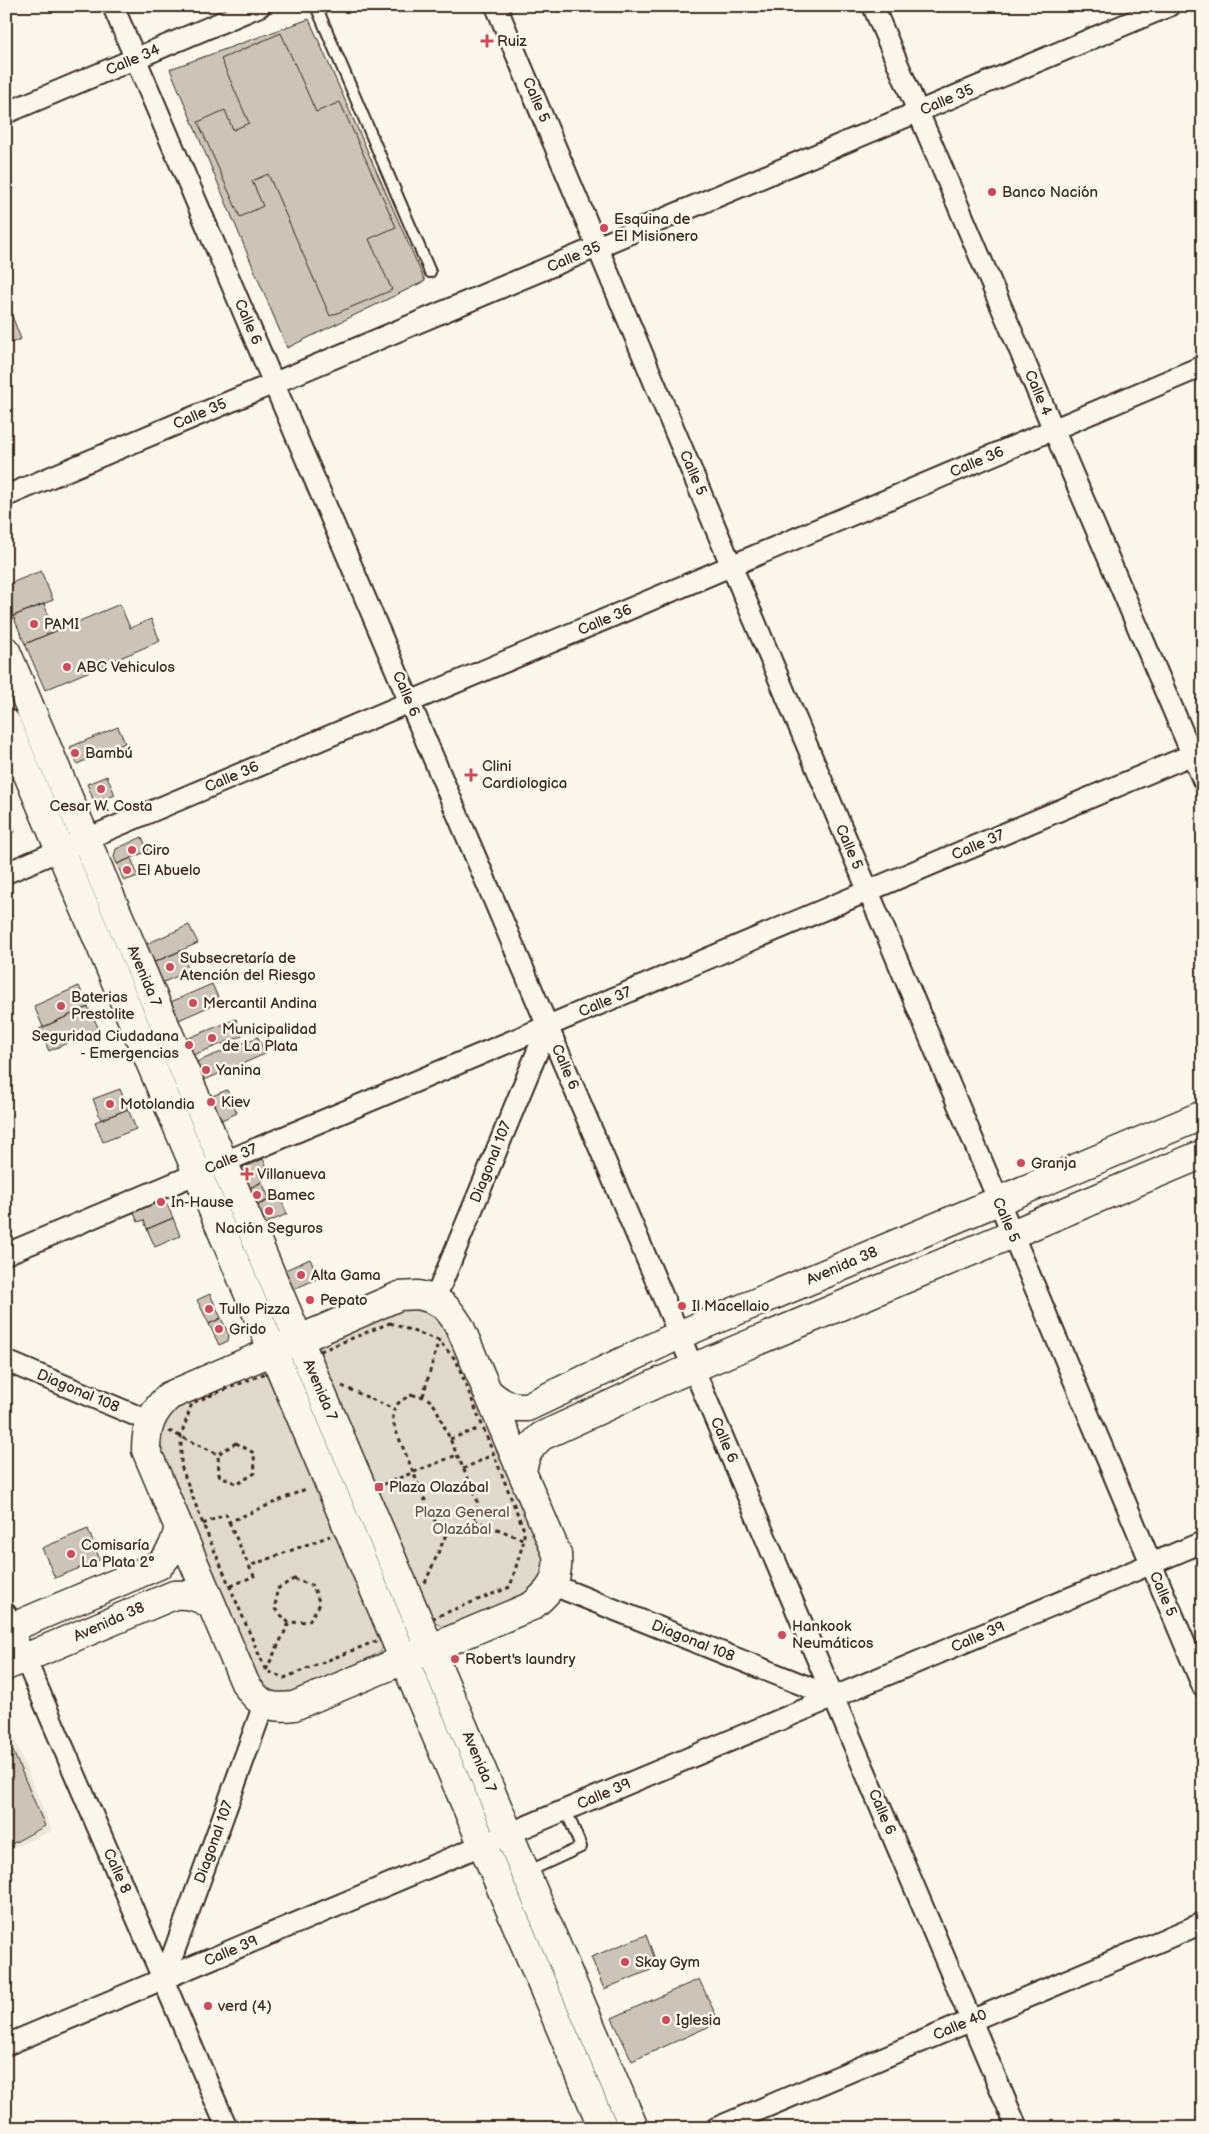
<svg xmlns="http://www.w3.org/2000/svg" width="1209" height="2134" font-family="'Balsamiq Sans',sans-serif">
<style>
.built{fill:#ede8dd}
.green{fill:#dfd9ce;stroke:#8d8276}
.building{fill:#ccc4b9;stroke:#3b2a1e}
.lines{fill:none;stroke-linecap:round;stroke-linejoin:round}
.service-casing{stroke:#3b2a1e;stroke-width:14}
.minor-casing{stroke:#3b2a1e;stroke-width:24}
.secondary-casing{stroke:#3b2a1e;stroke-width:31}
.primary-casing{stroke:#3b2a1e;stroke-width:31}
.path{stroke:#3b2a1e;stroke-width:3;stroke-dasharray:4 4;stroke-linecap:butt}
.service{stroke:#fbf7ec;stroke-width:10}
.minor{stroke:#fbf7ec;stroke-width:20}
.secondary{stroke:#fbf7ec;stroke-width:28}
.primary{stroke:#fbf7ec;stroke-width:28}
.poi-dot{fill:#d1495b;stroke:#fbf7ec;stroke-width:2}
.labels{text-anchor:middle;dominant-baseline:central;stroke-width:5;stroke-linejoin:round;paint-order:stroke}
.poi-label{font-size:15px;fill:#3b2a1e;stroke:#fbf7ec;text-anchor:start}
.street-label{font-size:15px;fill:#3b2a1e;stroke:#fbf7ec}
.park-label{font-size:15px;fill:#64564a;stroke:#fbf7ec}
</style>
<rect width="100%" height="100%" fill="#fbf7ec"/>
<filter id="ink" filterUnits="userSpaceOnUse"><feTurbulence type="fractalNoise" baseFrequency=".02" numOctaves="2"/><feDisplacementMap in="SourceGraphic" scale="10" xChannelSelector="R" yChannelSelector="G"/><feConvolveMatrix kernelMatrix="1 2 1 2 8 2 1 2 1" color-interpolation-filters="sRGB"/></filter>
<g filter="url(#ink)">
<!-- built -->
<path class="built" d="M6 1718 52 1831 6 1851Z"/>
<!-- green -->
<path class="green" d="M406 1299 449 1316 550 1553 536 1591 451 1630 429 1620 317 1355 326 1334Z
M250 1365 273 1375 385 1639 381 1652 292 1695H273L256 1685 155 1448 157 1422 175 1397Z"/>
<!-- building -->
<path class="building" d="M309 19 425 281 287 348 170 69Z
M281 33 316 112 340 102 396 227 369 239 392 290 330 316 268 174 252 181 263 206 240 217 198 122 225 110 233 130 249 123 221 59Z
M12 316 21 339 6 345V319Z
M41 571 53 600 11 617 6 606V585Z
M44 604 55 631 25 644 13 616Z
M120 604 130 628 151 619 160 641 45 690 25 644Z
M118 727 125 743 77 764 70 747Z
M107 776 115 795 99 801 93 799 87 784Z
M6 813 15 832 6 836Z
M142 837 148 851 117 864 114 857 116 849Z
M131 858 138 876 124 881 117 864Z
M189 925 198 943 150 964 142 946Z
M181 951 189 971 159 984 150 964Z
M212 984 220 1002 174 1022 166 1004Z
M79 986 88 1007 43 1027 34 1006Z
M88 1007 99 1029 49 1051 39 1029Z
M236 1019 242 1036 188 1057 181 1041Z
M258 1037 265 1054 202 1081 194 1063Z
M120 1089 128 1109 101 1120 93 1099Z
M227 1090 237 1113 215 1123 205 1099Z
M128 1109 136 1129 103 1142 95 1122Z
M263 1159 267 1167 257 1171 262 1182 243 1191 238 1170Z
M262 1182 270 1200 251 1208 243 1191Z
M279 1195 287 1214 260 1226 251 1208Z
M160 1197 165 1200 173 1218 147 1229 144 1220 138 1222 132 1209Z
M173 1218 180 1236 155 1247 147 1229Z
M310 1259 319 1278 292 1290 283 1271Z
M210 1294 221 1318 209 1324 197 1300Z
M221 1318 229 1335 228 1341 219 1345 209 1324Z
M88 1529 100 1560 55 1578 42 1548Z
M6 1735 45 1826 10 1845 6 1836V1804L11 1802 6 1792Z
M646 1935 658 1967 604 1989 591 1957Z
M699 1979 719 2022 632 2061 612 2018Z"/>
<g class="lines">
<!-- service casing -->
<g class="service-casing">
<path id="service" d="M316 6 430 272
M527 1872 581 1847 566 1810"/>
</g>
<!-- minor casing -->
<g class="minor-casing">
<path id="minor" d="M113 6 1017 2128
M496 6 1203 1687
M873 6 1203 780
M6 113 260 6
M6 496 1169 6
M6 873 1203 366
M6 1254 1203 750
M435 1299 548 1026
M6 1361 149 1421
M553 1585 833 1697
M6 1614 227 2128
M164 1979 264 1704
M6 2045 1203 1542
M716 2128 1203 1923"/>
</g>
<!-- secondary casing -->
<g class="secondary-casing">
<path id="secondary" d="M418 1295C441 1300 448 1307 460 1327L557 1554C559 1579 552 1590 532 1606L294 1706C269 1709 259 1705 245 1683L146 1450C146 1426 152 1412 169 1396L399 1296Z
M487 1391C500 1403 509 1408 527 1407L679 1335 1203 1115
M522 1471C525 1455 529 1447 542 1436L664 1380 1203 1154
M6 1630 159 1565C171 1554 175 1543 179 1527
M6 1666 174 1595C189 1594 199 1597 212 1605"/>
</g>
<!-- primary casing -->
<g class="primary-casing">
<path id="primary" d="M6 651 634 2128
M6 723 603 2128"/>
</g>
<!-- path -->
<path class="path" d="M390 1323 438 1340 456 1360 524 1530V1540L510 1587 284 1678 266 1671 203 1524 181 1466V1436L192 1403Z
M342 1386 394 1409
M412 1395C424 1396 430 1398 436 1408L477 1499C480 1530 451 1541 432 1517L396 1431C389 1412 393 1403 412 1395Z
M423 1396 439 1339
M169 1431 218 1454
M450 1439 480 1428
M236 1443 254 1453 255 1473 237 1484 219 1475 218 1454Z
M463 1469 492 1455
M384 1484 457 1455
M474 1520 525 1540
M229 1522 249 1566
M203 1524 226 1514 229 1522 308 1488
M294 1579 313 1586 320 1604 309 1621 289 1623 275 1609 277 1589Z
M425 1583 448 1530
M231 1586 254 1576 249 1566 330 1536
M266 1670 289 1623"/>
<!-- service -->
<use href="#service" class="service"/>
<!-- minor -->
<use href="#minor" class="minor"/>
<!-- secondary -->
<use href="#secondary" class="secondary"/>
<!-- primary -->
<use href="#primary" class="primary"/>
</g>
</g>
<!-- markers -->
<g class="poi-dot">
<path d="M484.5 33.5h5v5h5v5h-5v5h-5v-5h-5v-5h5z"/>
<circle cx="992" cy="192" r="5"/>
<circle cx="604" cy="228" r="5"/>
<circle cx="34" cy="624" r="5"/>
<circle cx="67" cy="667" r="5"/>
<circle cx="75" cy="753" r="5"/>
<path d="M468.5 767.5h5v5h5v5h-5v5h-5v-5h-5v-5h5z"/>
<circle cx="101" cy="789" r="5"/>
<circle cx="132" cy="850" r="5"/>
<circle cx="127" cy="870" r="5"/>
<circle cx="170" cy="967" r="5"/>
<circle cx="193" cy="1003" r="5"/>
<circle cx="61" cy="1006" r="5"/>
<circle cx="212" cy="1038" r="5"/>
<circle cx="189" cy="1045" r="5"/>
<circle cx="206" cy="1070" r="5"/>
<circle cx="211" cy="1102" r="5"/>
<circle cx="110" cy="1104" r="5"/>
<circle cx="1021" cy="1163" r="5"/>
<path d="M244.5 1166.5h5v5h5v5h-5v5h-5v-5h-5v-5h5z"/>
<circle cx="257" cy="1195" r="5"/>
<circle cx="161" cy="1202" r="5"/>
<circle cx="269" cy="1211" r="5"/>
<circle cx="301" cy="1275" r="5"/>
<circle cx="310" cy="1300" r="5"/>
<circle cx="682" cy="1306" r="5"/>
<circle cx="209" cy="1309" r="5"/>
<circle cx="219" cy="1329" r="5"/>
<rect x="374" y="1482" width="10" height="10" rx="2.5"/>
<circle cx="71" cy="1554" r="5"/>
<circle cx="782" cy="1635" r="5"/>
<circle cx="455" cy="1659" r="5"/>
<circle cx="625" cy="1962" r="5"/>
<circle cx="208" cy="2006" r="5"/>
<circle cx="666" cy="2020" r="5"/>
</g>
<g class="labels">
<!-- poi labels -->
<g class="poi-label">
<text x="497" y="41">Ruiz</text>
<text x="1002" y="192">Banco Nación</text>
<text x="614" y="219">Esquina de<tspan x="614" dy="17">El Misionero</tspan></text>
<text x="44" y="624">PAMI</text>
<text x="77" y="667">ABC Vehiculos</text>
<text x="85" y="753">Bambú</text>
<text x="482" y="766">Clini<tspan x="482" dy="17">Cardiologica</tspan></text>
<text x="101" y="806" text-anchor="middle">Cesar W. Costa</text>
<text x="142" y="850">Ciro</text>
<text x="137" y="870">El Abuelo</text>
<text x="180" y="958">Subsecretaría de<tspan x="180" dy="17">Atención del Riesgo</tspan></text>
<text x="71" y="997">Baterias<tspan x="71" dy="17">Prestolite</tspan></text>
<text x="203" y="1003">Mercantil Andina</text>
<text x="222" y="1029">Municipalidad<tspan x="222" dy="17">de La Plata</tspan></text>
<text x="179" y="1036" text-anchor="end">Seguridad Ciudadana<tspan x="179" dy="17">- Emergencias</tspan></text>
<text x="216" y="1070">Yanina</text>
<text x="221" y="1102">Kiev</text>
<text x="120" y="1104">Motolandia</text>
<text x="1031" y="1163">Granja</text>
<text x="257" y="1174">Villanueva</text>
<text x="267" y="1195">Bamec</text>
<text x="171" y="1202">In-Hause</text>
<text x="269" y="1228" text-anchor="middle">Nación Seguros</text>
<text x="311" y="1275">Alta Gama</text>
<text x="320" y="1300">Pepato</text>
<text x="692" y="1306">Il Macellaio</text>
<text x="219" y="1309">Tullo Pizza</text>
<text x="229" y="1329">Grido</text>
<text x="389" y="1487">Plaza Olazábal</text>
<text x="81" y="1545">Comisaría<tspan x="81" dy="17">La Plata 2°</tspan></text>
<text x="792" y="1626">Hankook<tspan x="792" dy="17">Neumáticos</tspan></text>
<text x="465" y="1659">Robert's laundry</text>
<text x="635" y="1962">Skay Gym</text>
<text x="218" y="2006">verd (4)</text>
<text x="676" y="2020">Iglesia</text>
</g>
<!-- street labels -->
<g class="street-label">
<text transform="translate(133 60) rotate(-23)">Calle 34</text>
<text transform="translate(536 100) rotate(67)">Calle 5</text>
<text transform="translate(947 100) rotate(-23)">Calle 35</text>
<text transform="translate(574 257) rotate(-23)">Calle 35</text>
<text transform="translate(248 322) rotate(67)">Calle 6</text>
<text transform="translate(1038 393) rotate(67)">Calle 4</text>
<text transform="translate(200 414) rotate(-23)">Calle 35</text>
<text transform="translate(977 462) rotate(-23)">Calle 36</text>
<text transform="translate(693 473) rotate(67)">Calle 5</text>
<text transform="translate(605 620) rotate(-23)">Calle 36</text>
<text transform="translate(406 694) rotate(67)">Calle 6</text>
<text transform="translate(232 777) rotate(-23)">Calle 36</text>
<text transform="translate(978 845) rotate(-23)">Calle 37</text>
<text transform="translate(849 847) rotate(67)">Calle 5</text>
<text transform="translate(144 976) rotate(67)">Avenida 7</text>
<text transform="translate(605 1002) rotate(-23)">Calle 37</text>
<text transform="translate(565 1067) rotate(67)">Calle 6</text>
<text transform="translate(231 1159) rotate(-23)">Calle 37</text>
<text transform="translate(491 1162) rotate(-68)">Diagonal 107</text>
<text transform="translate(1006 1220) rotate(67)">Calle 5</text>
<text transform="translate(842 1266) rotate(-23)">Avenida 38</text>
<text transform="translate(320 1390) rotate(67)">Avenida 7</text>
<text transform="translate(78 1391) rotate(23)">Diagonal 108</text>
<text transform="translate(724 1440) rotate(67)">Calle 6</text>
<text transform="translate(1163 1594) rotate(67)">Calle 5</text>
<text transform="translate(109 1622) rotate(-24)">Avenida 38</text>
<text transform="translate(978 1637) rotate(-23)">Calle 39</text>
<text transform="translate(693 1641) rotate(22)">Diagonal 108</text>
<text transform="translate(479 1762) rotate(67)">Avenida 7</text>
<text transform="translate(604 1794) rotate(-23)">Calle 39</text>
<text transform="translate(882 1812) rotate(67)">Calle 6</text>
<text transform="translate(214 1842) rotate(-70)">Diagonal 107</text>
<text transform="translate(117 1871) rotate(66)">Calle 8</text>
<text transform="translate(231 1951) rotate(-23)">Calle 39</text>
<text transform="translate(960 2025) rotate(-23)">Calle 40</text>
</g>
<!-- park labels -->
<g class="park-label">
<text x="462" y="1512">Plaza General<tspan x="462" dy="17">Olazábal</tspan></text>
</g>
</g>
<!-- margin -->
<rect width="1209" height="2134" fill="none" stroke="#fbf7ec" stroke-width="25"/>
<rect x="12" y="12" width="1184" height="2109" fill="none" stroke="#3b2a1e" stroke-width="2" filter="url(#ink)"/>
</svg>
